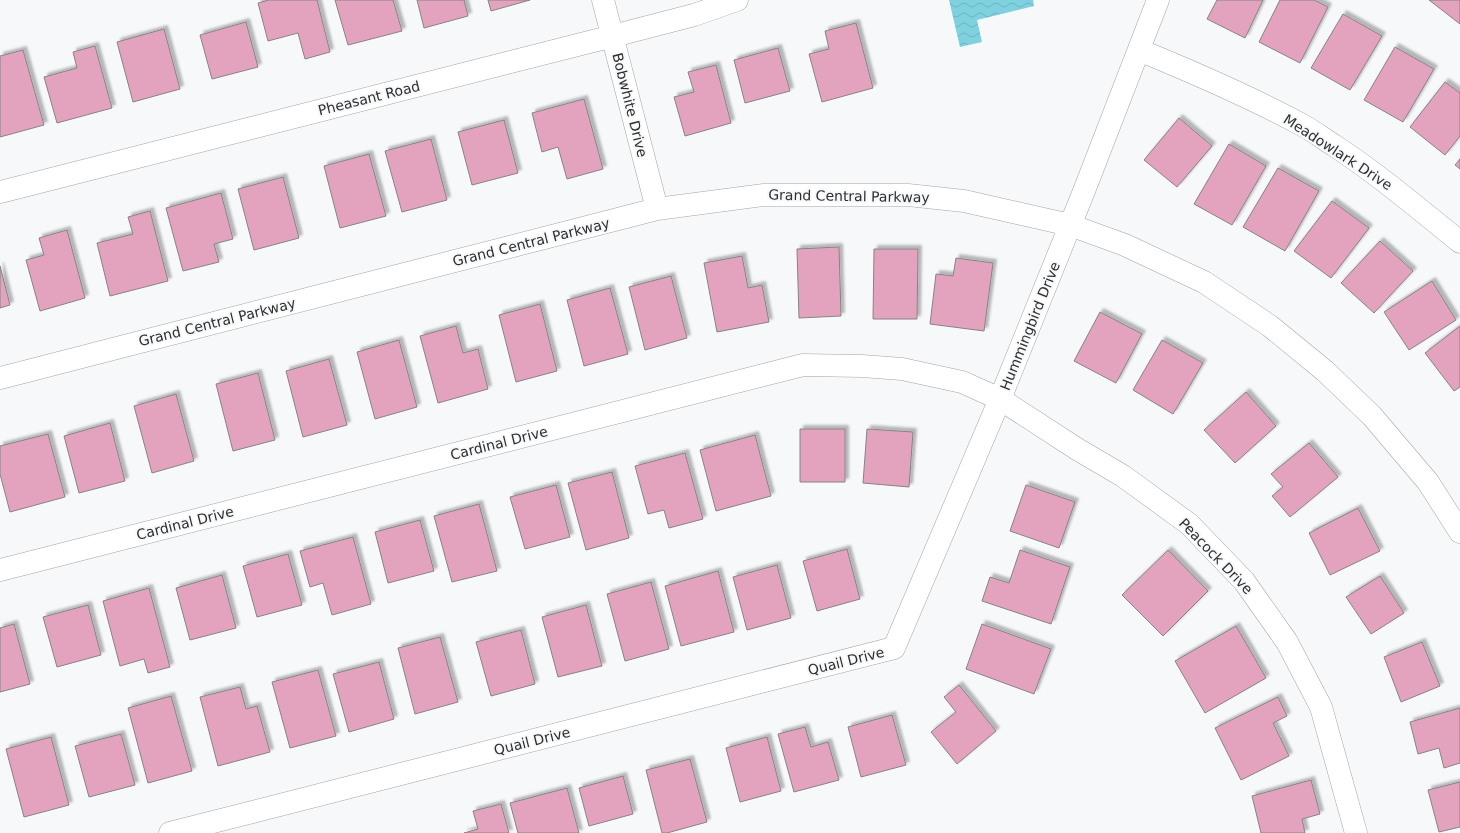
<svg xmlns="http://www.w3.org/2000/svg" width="1460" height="833" font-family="'DejaVu Sans',sans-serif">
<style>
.water{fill:url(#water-waves)}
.building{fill:#e3a3bf;stroke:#868384;filter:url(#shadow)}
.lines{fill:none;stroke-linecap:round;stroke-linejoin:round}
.minor-casing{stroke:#a3a4a6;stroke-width:23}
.minor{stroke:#fff;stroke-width:22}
.labels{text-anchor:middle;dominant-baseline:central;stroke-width:4;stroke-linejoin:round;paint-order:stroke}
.street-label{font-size:14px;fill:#2e2e2f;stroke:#f7f8fa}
</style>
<defs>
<pattern id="water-waves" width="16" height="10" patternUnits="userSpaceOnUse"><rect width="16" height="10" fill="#7fd1e0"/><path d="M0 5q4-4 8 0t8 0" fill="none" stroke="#6eb4c0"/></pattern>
<filter id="shadow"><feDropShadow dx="3.5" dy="-3.5" stdDeviation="1" flood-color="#0004"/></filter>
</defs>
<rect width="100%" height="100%" fill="#f7f8fa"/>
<!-- water -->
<path class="water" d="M949 0H1033L1034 6 977 20 982 42 960 47Z"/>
<!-- building -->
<path class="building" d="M269 0H317L330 52 305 59 298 33 268 41 258 3Z
M335 0H393L402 31 348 45Z
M417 0H464L468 16 424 28Z
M488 0H530L491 11Z
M1217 0H1263L1245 38 1207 19Z
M1280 0H1314L1328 7 1300 63 1259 42Z
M1429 0H1460V24Z
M1343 14 1382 36 1350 90 1311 68Z
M246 22 258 67 212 79 200 35Z
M856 23 873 88 822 102 809 54 829 49 825 31Z
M164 29 180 89 133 102 117 42Z
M95 46 112 108 57 123 44 77 77 68 73 52Z
M1395 47 1434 69 1403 122 1364 100Z
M778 48 790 91 745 103 734 60Z
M23 50 44 125 0 137V56Z
M716 65 731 123 685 136 674 97 694 92 688 72Z
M1445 82 1460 93V136L1445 155 1410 127Z
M584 99 603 169 567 179 558 147 542 152 532 113Z
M1179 118 1212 146 1177 187 1144 160Z
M504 120 518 173 472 185 458 132Z
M431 139 447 200 402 212 385 151Z
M1229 144 1266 166 1232 225 1194 204Z
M369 154 386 216 340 228 324 166Z
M1460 159V169L1455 165Z
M1278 168 1319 191 1285 251 1243 227Z
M283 177 299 238 254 250 238 189Z
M221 193 233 239 214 244 219 262 183 271 166 208Z
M1332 201 1369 228 1331 278 1294 251Z
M150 211 168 281 110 296 97 243 133 234 128 217Z
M67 230 85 298 40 311 26 260 44 255 39 238Z
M1380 241 1413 271 1374 313 1341 283Z
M839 247 841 316 799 318 797 249Z
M874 249H918L917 319H873Z
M742 256 748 288 762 285 769 322 717 332 704 263Z
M956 258 993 263 984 331 930 324 936 274 953 276Z
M0 266 10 305 0 308Z
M671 276 687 338 645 350 629 287Z
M1432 281 1456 320 1409 350 1384 312Z
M610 288 628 354 584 366 567 300Z
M540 304 557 371 516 382 499 315Z
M1100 312 1142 334 1116 383 1074 361Z
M456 326 463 353 478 349 488 389 438 403 420 336Z
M1460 326V387L1454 391 1425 353Z
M399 340 417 407 375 419 357 352Z
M1162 340 1203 363 1173 414 1133 390Z
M329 359 347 425 303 437 286 371Z
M258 373 275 440 233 451 216 384Z
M1246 392 1276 426 1235 463 1204 430Z
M176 394 194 461 152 473 134 406Z
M110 423 125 481 79 493 64 436Z
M800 429H845V482H800Z
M867 429 913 432 909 487 863 483Z
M48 434 65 497 10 512 0 474V446Z
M755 435 771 496 716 511 700 450Z
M1309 443 1338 477 1290 517 1272 496 1283 487 1271 474Z
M685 453 703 519 669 528 664 510 648 514 635 466Z
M612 472 629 538 586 550 568 483Z
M556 485 570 537 525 549 510 497Z
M1026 485 1075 502 1059 548 1010 531Z
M479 504 497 571 452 582 434 516Z
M1358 508 1380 551 1330 575 1309 533Z
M420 520 434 571 388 583 375 532Z
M353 537 371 604 332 615 323 583 310 587 300 551Z
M847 549 860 599 817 611 803 561Z
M1020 550 1070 567 1051 624 982 601 990 577 1009 583Z
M1168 550 1208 591 1163 636 1122 595Z
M288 554 302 605 257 617 243 566Z
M777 565 791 618 747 630 733 577Z
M718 571 734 632 681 646 665 586Z
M222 575 236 628 190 640 176 588Z
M1380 576 1404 613 1371 634 1346 597Z
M651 582 669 649 625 661 607 594Z
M149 588 170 667 148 673 144 659 120 666 103 601Z
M88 605 101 655 57 667 43 617Z
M586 605 602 666 558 677 542 617Z
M14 624 30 684 0 692V628Z
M982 624 1051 649 1034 694 966 669Z
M1236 626 1266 678 1205 713 1175 661Z
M521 630 535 684 491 696 476 642Z
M440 637 458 702 415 714 398 648Z
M1422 642 1440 686 1401 702 1384 657Z
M379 662 394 719 349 732 333 674Z
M318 670 336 736 290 748 272 682Z
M959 685 996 731 957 764 931 732 956 712 944 697Z
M240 687 246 709 257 706 270 752 218 766 200 697Z
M171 696 192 771 148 783 128 708Z
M1278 697 1287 716 1273 723 1289 756 1241 780 1215 728Z
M1460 708V763L1444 768 1439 748 1418 754 1410 722Z
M892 715 906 765 861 777 848 727Z
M805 727 811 747 828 742 839 780 794 792 778 734Z
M121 734 135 785 89 797 75 746Z
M51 737 69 805 24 817 6 749Z
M767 737 781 791 740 802 726 748Z
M690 759 707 822 667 833H662L646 770Z
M623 776 633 814 589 826 579 788Z
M1311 780 1320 814 1302 819 1305 833H1261L1252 796Z
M1460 782V827L1439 832 1428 790Z
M567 788 579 833H518L510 803Z
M501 804 509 833H464L478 829 473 811Z"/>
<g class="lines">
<!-- minor casing -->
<g class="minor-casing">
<path id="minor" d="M603 0 657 209
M1139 50C1195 73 1251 97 1304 126 1315 132 1325 140 1335 146 1379 175 1419 209 1460 242
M0 192 613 36 694 15 737 0
M0 378 657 209 764 195H908L964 201 1070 225 1125 245 1204 282 1270 326 1325 371 1372 416 1428 482 1460 532
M0 570 803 365 862 366 902 369 962 382 1000 399 1077 449 1123 476 1189 524 1244 581 1287 642 1321 707 1356 833
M170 833 894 648 1000 399 1084 191 1158 0"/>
</g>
<!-- minor -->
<use href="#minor" class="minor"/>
</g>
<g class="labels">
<!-- street labels -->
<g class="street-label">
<text transform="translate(369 98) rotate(-14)">Pheasant Road</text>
<text transform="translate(630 105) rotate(76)">Bobwhite Drive</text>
<text transform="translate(1338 152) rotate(33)">Meadowlark Drive</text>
<text transform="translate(849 196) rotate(1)">Grand Central Parkway</text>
<text transform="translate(531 242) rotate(-14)">Grand Central Parkway</text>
<text transform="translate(217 322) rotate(-14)">Grand Central Parkway</text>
<text transform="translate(1030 326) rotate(-68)">Hummingbird Drive</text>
<text transform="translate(499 443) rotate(-14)">Cardinal Drive</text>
<text transform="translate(185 523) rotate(-14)">Cardinal Drive</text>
<text transform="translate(1216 556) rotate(46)">Peacock Drive</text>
<text transform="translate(846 661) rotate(-14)">Quail Drive</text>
<text transform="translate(532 741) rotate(-14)">Quail Drive</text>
</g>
</g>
</svg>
